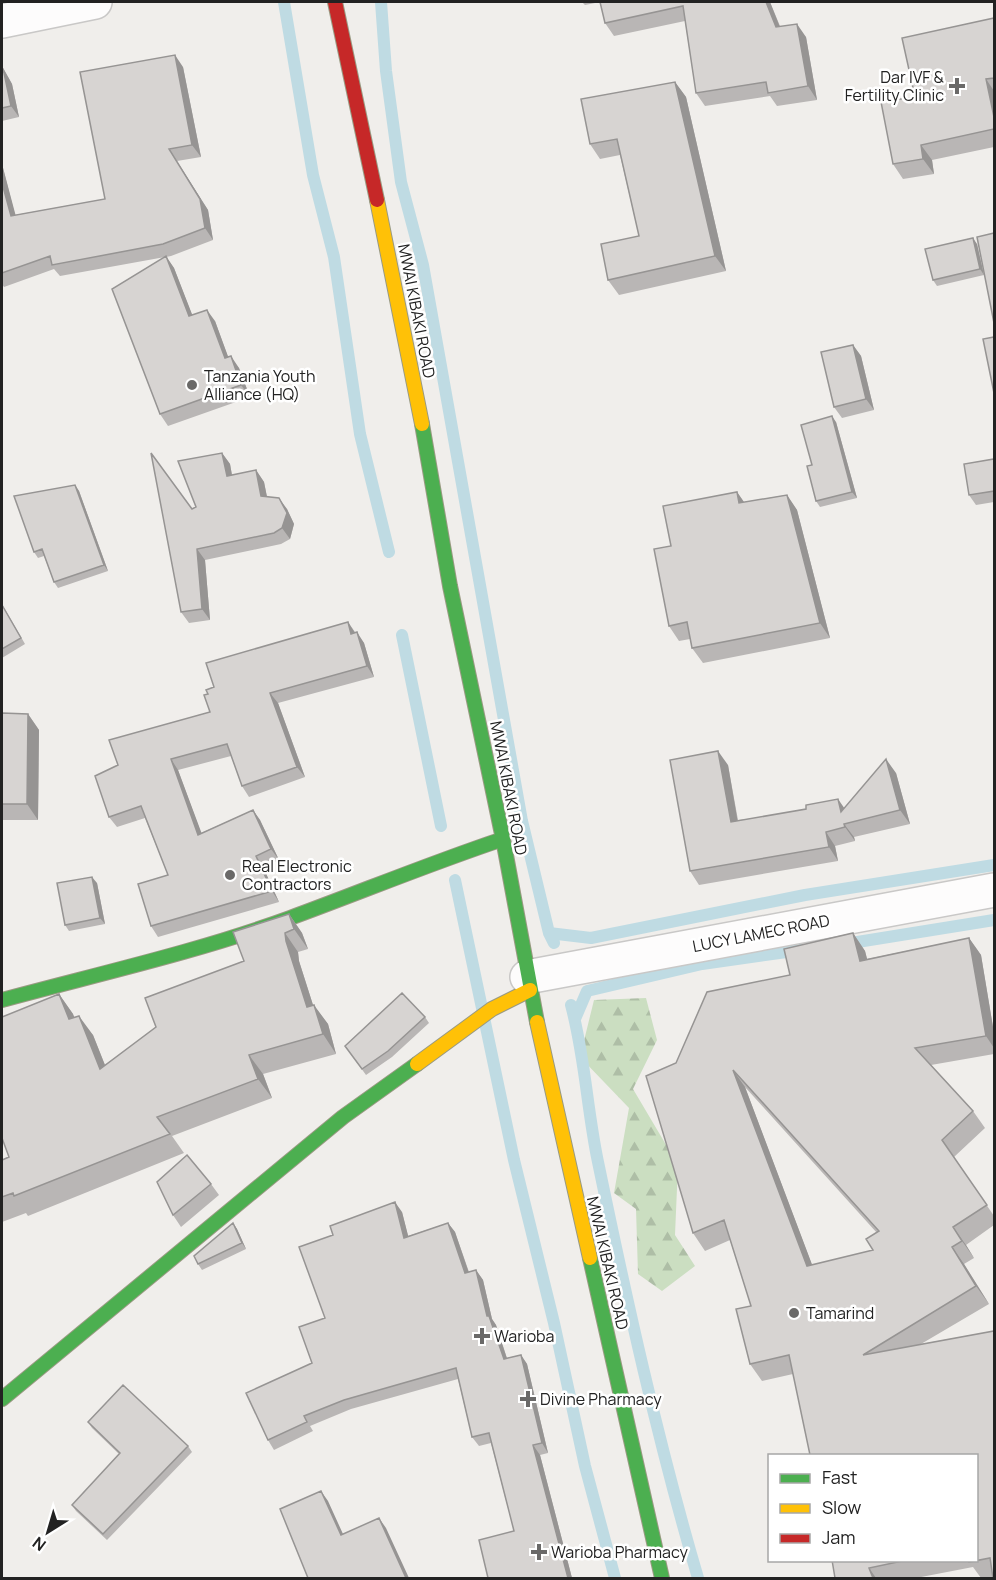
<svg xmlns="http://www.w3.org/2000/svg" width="996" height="1580" font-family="Manrope,sans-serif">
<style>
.forest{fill:url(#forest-firs)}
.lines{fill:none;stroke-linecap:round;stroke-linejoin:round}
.stream{stroke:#bfdbe3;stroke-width:12}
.street-casing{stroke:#c9c8c7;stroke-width:36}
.fast-casing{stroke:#999a82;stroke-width:16}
.slow-casing{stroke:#999a82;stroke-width:16}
.jam-casing{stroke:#999a82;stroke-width:16}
.street{stroke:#fdfcfc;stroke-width:33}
.fast{stroke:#4caf50;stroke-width:14}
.slow{stroke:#ffc107;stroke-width:14}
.jam{stroke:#c62828;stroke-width:14}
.wall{fill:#b9b6b5;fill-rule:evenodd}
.shaded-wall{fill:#969493}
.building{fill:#d7d4d2;stroke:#969493;stroke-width:1.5;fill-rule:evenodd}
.poi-dot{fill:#6a6968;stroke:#fff;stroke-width:2}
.labels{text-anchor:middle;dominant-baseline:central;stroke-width:5;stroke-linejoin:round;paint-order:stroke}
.poi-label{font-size:16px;fill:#222;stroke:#fff;text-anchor:start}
.street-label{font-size:16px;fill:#222;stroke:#fff}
</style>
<defs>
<pattern id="forest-firs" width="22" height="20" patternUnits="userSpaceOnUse" patternTransform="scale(1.5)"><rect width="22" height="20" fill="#cbdec1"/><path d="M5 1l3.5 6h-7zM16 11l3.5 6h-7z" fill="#aebea6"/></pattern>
</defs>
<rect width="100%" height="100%" fill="#f0eeeb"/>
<!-- forest -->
<path class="forest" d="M646 998 657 1040 633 1089 678 1165 675 1235 695 1266 662 1291 638 1274 636 1209 614 1193 629 1108 580 1057 594 1000Z"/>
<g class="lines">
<!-- stream -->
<path class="stream" d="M284 2 313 175 334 257 360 434 389 552
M381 2 386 71 401 182 423 265 522 821 549 933 554 943
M402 635 441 826
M455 880 514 1160 554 1323 585 1466 615 1578
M549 933 591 938 805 895 994 865
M845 944 994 920
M571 1005C585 1056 587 1110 598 1162 627 1302 658 1442 698 1578
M575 1019 587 991 702 964 801 950"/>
<!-- street casing -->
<g class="street-casing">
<path id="street" d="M2 21 95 2
M527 977 994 890"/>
</g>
<!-- fast casing -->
<g class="fast-casing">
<path id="fast" d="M422 424 450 586 503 839 537 1022
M2 1000C98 974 197 952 290 918 361 892 431 863 503 839
M590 1258 662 1578
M2 1399 343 1117 417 1064"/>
</g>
<!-- slow casing -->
<g class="slow-casing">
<path id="slow" d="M377 200 422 424
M537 1022 590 1258
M417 1064 492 1009 530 990"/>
</g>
<!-- jam casing -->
<g class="jam-casing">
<path id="jam" d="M335 2 377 200"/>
</g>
<!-- street -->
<use href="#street" class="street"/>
<!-- fast -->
<use href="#fast" class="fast"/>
<!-- slow -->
<use href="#slow" class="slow"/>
<!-- jam -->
<use href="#jam" class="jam"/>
</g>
<!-- wall -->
<path class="wall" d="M582 2H770L780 26 806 37 817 100 777 106 770 96 705 106 696 93 685 21 614 36 605 23 600 2 585 5Z
M994 18V147L932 160 934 174 903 179 893 164 915 97Z
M2 66 12 84 19 117 2 121Z
M183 67 201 157 177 161 208 210 213 240 171 256 166 257 174 268 192 315 215 321 228 357 239 368 250 397 168 426 160 414 165 257 60 276 54 269 4 287 2 284V164L15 215 105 199Z
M675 82 686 97 726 271 619 295 608 280 639 236 620 155 600 159 590 144Z
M977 244 984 275 937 286 933 280Z
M853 345 861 356 874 410 842 418 834 407Z
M836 422 857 498 820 507 816 501 812 465Z
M222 453 230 464 232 475 256 470 264 482 267 497 287 509 294 524 290 539 281 544 205 560 210 620 189 623 181 612 192 509 196 507Z
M994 459V502L976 505 969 495Z
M75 485 79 491 108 571 58 588 54 582 44 556 38 558 34 552Z
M737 492 744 502 787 495 797 510 830 638 703 663 692 648 690 639 679 641 669 626 671 546Z
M2 604 25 644 2 658Z
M348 622 355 632 364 643 374 677 278 703 305 777 249 797 242 786 231 756 178 770 201 833 253 810 260 820 279 860 263 867 279 902 158 937 151 926 168 875 145 818 117 827 109 817 118 765 210 712 208 694 214 687Z
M2 713 28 714 39 730 38 820H2Z
M728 765 738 820 845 808 896 773 910 824 854 837 855 841 835 846 838 861 699 885 690 871Z
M97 883 105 924 69 931 65 925Z
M289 914 302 933 308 949 298 952 299 961 313 1005 328 1024 336 1054 263 1074 272 1098 172 1136 184 1153 28 1216 26 1213 2 1222V1160L9 1157 59 994 73 1014 74 1018 93 1035 105 1065 244 961Z
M853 933 865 951 867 959 969 938 981 955 994 1033V1054L931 1065 973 1111 985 1128 954 1157 994 1216V1225L966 1245 974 1258 964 1264 989 1304 921 1344 994 1331 993 1577 981 1578 973 1567 916 1578H835L832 1560H976V1455L793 1374 762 1381 750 1364 751 1306 730 1240 705 1251 693 1233 676 1063 790 975ZM745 1087 877 1233 873 1250 812 1265Z
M425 1017 429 1023 392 1057 366 1075 345 1046Z
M211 1184 219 1195 181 1227 173 1215Z
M402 1212 408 1236 448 1223 455 1232 469 1272 476 1270 483 1280 492 1319 496 1325 507 1358 521 1355 527 1364 548 1453 540 1455 572 1578H488L514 1531 491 1443 479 1446 472 1437 458 1379 351 1409 310 1426 313 1431 274 1450 268 1440 312 1363 325 1318Z
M233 1223 237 1229 246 1249 202 1270 198 1264Z
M88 1422 188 1446 192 1452 107 1540 76 1511 72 1505 119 1454 92 1428Z"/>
<!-- shaded-wall -->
<path class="shaded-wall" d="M766 2H770L785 40 776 27Z
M797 24 806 37 817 100 808 86Z
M175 55 183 67 201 157 192 145Z
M2 66 12 84 19 117 11 106Z
M986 79 994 91V117Z
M675 82 686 97 726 271 715 256Z
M921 145 932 160 934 174 923 159Z
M169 149 208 210 213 240 205 228Z
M2 164 19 228 11 216 2 183Z
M973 238 977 244 984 275 980 269Z
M166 256 174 268 197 327 189 316Z
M207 310 215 321 233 370 225 358Z
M853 345 861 356 874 410 866 399Z
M231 356 239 368 250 397 241 385Z
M832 416 836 422 857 498 852 492Z
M222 453 230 464 234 487 227 476Z
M256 470 264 482 269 507 261 496Z
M75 485 79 491 108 571 104 565Z
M737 492 748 508 739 503Z
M787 495 797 510 830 638 820 623Z
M279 498 287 509 294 524 290 539 282 528Z
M197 549 205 560 210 620 202 609Z
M348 622 355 633 351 634Z
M357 632 364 643 374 677 367 666Z
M270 693 278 703 305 777 297 767Z
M28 714 39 730 38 820 27 804Z
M718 751 728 765 740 835 731 822Z
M171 759 178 770 206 845 198 835Z
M886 759 896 773 910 824 900 810Z
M838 799 847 812H841Z
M253 810 260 820 279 860 271 849Z
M844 824 854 837 855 841 845 827Z
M826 832 835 846 838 861 829 847Z
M256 856 263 867 279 902 272 891Z
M92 877 97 883 105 924 100 918Z
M289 914 302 933 308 949 294 929Z
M285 933 298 952 299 961 320 1027 307 1007 286 941Z
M853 933 865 951 872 978 860 961Z
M969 938 981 955 994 1033V1048L986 1036Z
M59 994 73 1014 83 1039 69 1019Z
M314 1005 328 1024 336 1054 323 1034Z
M79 1016 93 1035 114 1088 100 1069Z
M249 1055 263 1074 272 1098 258 1079Z
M733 1070 745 1087 819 1283 807 1266Z
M395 1202 402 1212 411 1247 404 1238Z
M233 1223 237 1229 246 1249 242 1243Z
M448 1223 455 1232 472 1282 465 1273Z
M953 1227 966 1245 974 1258 962 1241Z
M952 1247 964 1264 989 1304 976 1286Z
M476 1270 483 1280 492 1319 496 1325 510 1368 504 1359 487 1316Z
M521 1355 527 1364 548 1453 542 1443Z
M533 1445 540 1455 572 1578H568Z
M321 1491 328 1501 348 1545 341 1535Z
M379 1518 386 1528 409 1578H406Z
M869 1568 876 1578H873Z"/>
<!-- building -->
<path class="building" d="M600 2H766L776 27 797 24 808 86 768 93 766 82 696 93 683 6 605 23Z
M994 18V78L986 79 994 117V129L921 145 923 159 893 164 881 102 915 97 902 38Z
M175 55 192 145 169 149 200 199 205 228 163 244 52 265 50 256 2 273V183L11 216 105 199 80 72Z
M2 68 4 73 11 106 2 108Z
M675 82 715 256 608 280 601 244 639 236 617 139 590 144 581 99Z
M994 233V323L977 237Z
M973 238 980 269 933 280 925 249Z
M166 256 189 316 207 310 225 358 231 356 241 385 160 414 112 289Z
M994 337V393L983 339Z
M853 345 866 399 834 407 821 352Z
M832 416 852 492 816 501 807 466 812 465 801 425Z
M151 453 192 509 196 507 178 461 222 453 227 476 256 470 261 496 279 498 287 513 282 528 274 533 197 549 202 609 181 612Z
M994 459V491L969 495 964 464Z
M75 485 104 565 54 582 42 549 34 552 14 496Z
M737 492 739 503 787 495 820 623 692 648 687 622 669 626 654 549 671 546 663 506Z
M2 605 21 638 2 649Z
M348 622 351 634 357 632 367 666 270 693 297 767 242 786 227 744 171 759 198 835 253 810 271 849 256 856 272 891 151 926 138 884 168 875 141 806 109 817 95 776 118 765 109 740 210 712 204 695 208 694 206 690 214 687 206 663Z
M2 713 28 714 27 804H2Z
M718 751 731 822 806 809V805L838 799 841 812 886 759 900 810 844 824 845 827 826 832 829 847 690 871 670 760Z
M92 877 100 918 65 925 57 883Z
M289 914 294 929 285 933 286 941 307 1007 314 1005 323 1034 249 1055 258 1079 157 1117 170 1134 14 1196 13 1193 2 1197V1160L9 1157 2 1138V1017L59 994 69 1019 79 1016 100 1069 156 1027 145 998 244 961 233 932Z
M853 933 860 961 969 938 986 1036 915 1048 973 1111 942 1140 987 1205 953 1227 962 1241 952 1247 976 1286 863 1355 994 1331V1578H993L990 1558 969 1562V1560H976V1455H810L789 1355 750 1364 736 1309 751 1306 724 1220 693 1233 646 1076 676 1063 707 992 790 975 784 949ZM733 1070 879 1231 866 1239 873 1250 807 1266Z
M402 993 425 1017 388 1051 362 1069 345 1046Z
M187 1155 211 1184 173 1215 157 1182Z
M395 1202 404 1238 448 1223 465 1273 476 1270 487 1316H489L504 1359 521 1355 542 1443 533 1445 568 1578H488L479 1540 514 1531 489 1433 472 1437 456 1368 344 1400 304 1416 307 1422 268 1440 246 1393 312 1363 299 1327 325 1318 299 1247 333 1235 330 1226Z
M233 1223 242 1243 198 1264 194 1256Z
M123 1385 188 1446 103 1534 72 1505 120 1453 88 1422Z
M321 1491 341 1535 379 1518 406 1578H308L280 1509Z
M832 1560H907L869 1568 873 1578H835Z"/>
<!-- markers -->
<g class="poi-dot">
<path d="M954 77h6v6h6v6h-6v6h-6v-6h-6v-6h6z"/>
<circle cx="192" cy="385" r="6"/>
<circle cx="230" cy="875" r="6"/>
<circle cx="794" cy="1313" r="6"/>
<path d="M479 1327h6v6h6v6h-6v6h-6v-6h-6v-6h6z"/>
<path d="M525 1390h6v6h6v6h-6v6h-6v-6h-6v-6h6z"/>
<path d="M536 1543h6v6h6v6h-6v6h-6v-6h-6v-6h6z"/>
</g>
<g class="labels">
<!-- poi labels -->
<g class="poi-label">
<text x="944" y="77" text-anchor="end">Dar IVF &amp;<tspan x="944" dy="18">Fertility Clinic</tspan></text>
<text x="204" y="376">Tanzania Youth<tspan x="204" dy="18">Alliance (HQ)</tspan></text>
<text x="242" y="866">Real Electronic<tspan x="242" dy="18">Contractors</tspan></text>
<text x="806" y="1313">Tamarind</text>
<text x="494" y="1336">Warioba</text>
<text x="540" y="1399">Divine Pharmacy</text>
<text x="551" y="1552">Warioba Pharmacy</text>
</g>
<!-- street labels -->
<g class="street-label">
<text transform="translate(417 311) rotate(79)">MWAI KIBAKI ROAD</text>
<text transform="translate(509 788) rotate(79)">MWAI KIBAKI ROAD</text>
<text transform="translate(761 933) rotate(-11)">LUCY LAMEC ROAD</text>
<text transform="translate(608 1263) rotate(77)">MWAI KIBAKI ROAD</text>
</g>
</g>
<!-- border -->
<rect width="996" height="1580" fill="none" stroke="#222222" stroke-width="6"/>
<!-- legend -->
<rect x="768" y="1454" width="210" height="108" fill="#ffffff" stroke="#a7a7a7" stroke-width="1.5"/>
<rect x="780" y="1474" width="30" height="9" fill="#4caf50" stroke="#a7a7a7" stroke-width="1.5"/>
<text x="822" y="1484" font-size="18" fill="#222222">Fast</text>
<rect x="780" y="1504" width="30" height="9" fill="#ffc107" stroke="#a7a7a7" stroke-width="1.5"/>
<text x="822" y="1514" font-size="18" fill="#222222">Slow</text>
<rect x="780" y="1534" width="30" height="9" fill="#c62828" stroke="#a7a7a7" stroke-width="1.5"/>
<text x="822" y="1544" font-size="18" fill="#222222">Jam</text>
<!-- north arrow -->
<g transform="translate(48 1532) rotate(217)" stroke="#ffffff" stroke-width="4.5" paint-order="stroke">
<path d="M0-4.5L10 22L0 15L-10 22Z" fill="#222222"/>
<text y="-9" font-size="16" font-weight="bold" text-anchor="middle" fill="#222222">N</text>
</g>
</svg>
